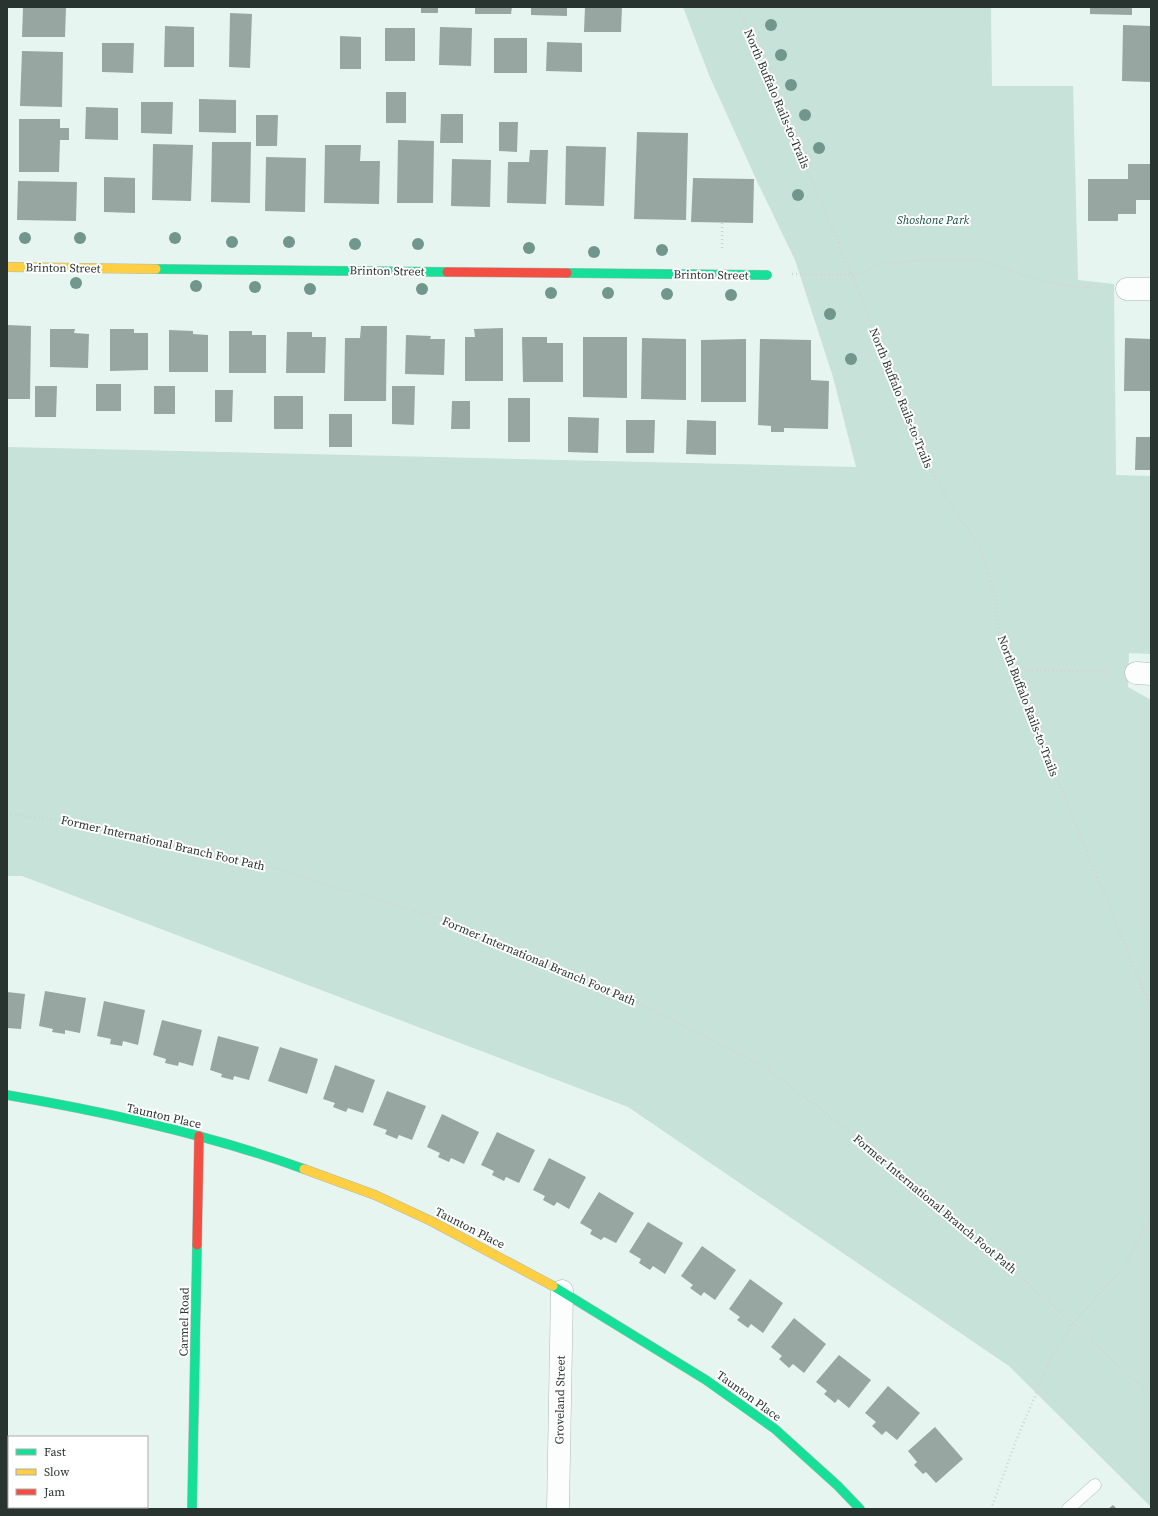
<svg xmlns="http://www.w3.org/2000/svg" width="1158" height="1516" font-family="'Source Serif 4',serif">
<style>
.green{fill:#c7e2d8}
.building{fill:#98a6a1}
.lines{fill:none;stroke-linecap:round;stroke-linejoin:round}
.lane-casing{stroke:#aeb9b5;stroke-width:13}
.street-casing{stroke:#aeb9b5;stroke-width:23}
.fast-casing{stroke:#aeb9b5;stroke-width:10}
.slow-casing{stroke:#aeb9b5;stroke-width:10}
.jam-casing{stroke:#aeb9b5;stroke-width:10}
.path{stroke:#d1d5d3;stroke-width:2.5;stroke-dasharray:1 3;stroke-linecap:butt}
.lane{stroke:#fbfefd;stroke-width:12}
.street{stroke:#fbfefd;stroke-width:22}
.fast{stroke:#16e098;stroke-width:9}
.slow{stroke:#ffcf43;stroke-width:9}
.jam{stroke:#f24e42;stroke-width:9}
.tree{fill:#71978d}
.labels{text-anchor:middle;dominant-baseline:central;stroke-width:4;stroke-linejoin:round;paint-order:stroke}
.street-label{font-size:12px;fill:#293330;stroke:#fff}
.park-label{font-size:12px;font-style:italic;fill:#114a3c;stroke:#fff}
</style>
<rect width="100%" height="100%" fill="#e7f5f0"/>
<!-- green -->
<path class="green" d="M683 7H991L992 86H1073L1078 280 1114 284 1116 475 1151 476V654L1129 653 1128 687 1151 700V1507L1009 1366 628 1107 22 876H7V447L856 467 833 377 795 260 756 179 709 75Z"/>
<!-- building -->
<path class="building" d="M23 7H66L65 37H22Z
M421 7H438V13H421Z
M475 7H512L511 14H475Z
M531 7H567V16L531 15Z
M585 7H622L621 32H584Z
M1090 7H1132V15L1090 14Z
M230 13 252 14 250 68 229 67Z
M1123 25 1151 26V82L1122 81Z
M165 26 194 27V67H164Z
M440 27 472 28 471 66 439 65Z
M385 28H415V61H385Z
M340 36 361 37V69H340Z
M494 38H527V73H494Z
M547 42 582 43V72L546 71Z
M102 43H134L133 73 102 72Z
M22 51 63 52 62 107 20 106Z
M386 92H406V123H386Z
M199 99 236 100V133L199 132Z
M141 102H173L172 134 141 133Z
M86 107 118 108V140L85 139Z
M441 114H463V143H440Z
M256 115H278L277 146H256Z
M19 119H60V128H69V140H60L59 172H19Z
M499 122H518L517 152 499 151Z
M637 132 688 133 686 220 634 219Z
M398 140 434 141 433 203H397Z
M212 142H251L250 203 211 202Z
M153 144 193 145 191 201 152 200Z
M325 145H361L360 161H380L379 204 324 203Z
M566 146 606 147 604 206 565 205Z
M530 150H548L546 204 507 203 508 162H529Z
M266 157 306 158 305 212 265 211Z
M452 159 491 160 490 207 451 206Z
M1128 164H1151V200H1136V214H1118V221H1088V179H1128Z
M104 177 135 178V213L104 212Z
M693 178 754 179 753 223 691 222Z
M18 181 77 182 76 221 17 220Z
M7 325 31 326 30 399H7Z
M361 326H387L386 401H344L345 338H360Z
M503 328V381H465V337H475L474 329Z
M50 329H75L74 333 89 334 88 368 50 367Z
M110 329H134V333H148V370L110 371Z
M169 330 193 331V334L208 335V372H169Z
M229 331H252V335H266V373H229Z
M287 332H312V337H326L325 373H286Z
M406 335 431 336 430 339H445L444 375 405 374Z
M522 337H547V343H563V382H523Z
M583 337H627V398L583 397Z
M642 338 686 339V400L641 399Z
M1125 338 1151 339V391H1124Z
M746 339V402H701V340Z
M760 339 811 340V380L829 381 828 429 784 428V432H771V426L758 425Z
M96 384H121V411H96Z
M35 386H57L56 417H35Z
M154 386H175V414H154Z
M392 386H415L414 425 392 424Z
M215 390H233L232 422H215Z
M274 396H303V429H274Z
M508 398H530V442H508Z
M452 401H470V429H451Z
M329 414H352V447H329Z
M568 417 599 418 598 453 568 452Z
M626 420H655L654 453H626Z
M687 420 716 421V455L686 454Z
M1136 437H1151V470H1135Z
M45 991 86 998 80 1033 65 1030V1034L52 1032 53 1029 39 1026Z
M7 992 25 994 21 1029 7 1028Z
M104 1001 145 1010 138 1045 123 1041 122 1046 110 1044 111 1039 97 1036Z
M162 1020 202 1030 193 1066 179 1062 178 1066 165 1063 166 1059 153 1055Z
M218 1036 259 1047 249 1080 234 1076 233 1080 221 1077 222 1074 210 1070Z
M280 1047 318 1059 307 1094 268 1081Z
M335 1065 375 1080 363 1113 348 1108 346 1112 333 1107 335 1103 323 1099Z
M387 1091 426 1106 412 1140 399 1135 397 1139 385 1134 387 1130 373 1125Z
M442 1114 479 1132 464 1164 451 1158 449 1162 438 1157 440 1153 427 1147Z
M497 1132 535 1150 519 1183 506 1177 504 1181 492 1175 494 1171 481 1165Z
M549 1158 586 1177 569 1209 557 1202 554 1206 543 1200 545 1196 533 1190Z
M599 1192 634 1213 616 1243 604 1237 601 1240 590 1234 592 1230 580 1223Z
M648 1222 683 1243 665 1274 653 1266 650 1270 639 1263 641 1259 629 1252Z
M702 1246 736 1270 715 1300 704 1292 701 1296 690 1288 693 1285 681 1276Z
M750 1279 783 1303 763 1333 751 1324 748 1328 737 1320 740 1317 729 1309Z
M794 1318 826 1344 804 1373 793 1364 789 1368 779 1359 782 1356 771 1347Z
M839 1355 871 1380 849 1408 838 1399 835 1403 824 1394 827 1391 816 1382Z
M888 1386 920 1413 897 1440 886 1431 882 1435 872 1426 876 1422 865 1413Z
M935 1427 963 1459 936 1483 926 1472 923 1474 914 1465 917 1462 908 1451Z
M1113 1505 1117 1509H1108Z"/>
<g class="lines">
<!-- lane casing -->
<g class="lane-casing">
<path id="lane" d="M1068 1509 1095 1485"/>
</g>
<!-- street casing -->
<g class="street-casing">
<path id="street" d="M1127 289H1151
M1136 673 1151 674
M558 1509 562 1291"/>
</g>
<!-- fast casing -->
<g class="fast-casing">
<path id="fast" d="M156 269 447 272
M567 273 767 275
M7 1095C107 1112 208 1134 304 1169
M553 1286 706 1380 775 1429 838 1486 860 1509
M192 1509 197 1245"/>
</g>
<!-- slow casing -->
<g class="slow-casing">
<path id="slow" d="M7 267 156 269
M304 1169 375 1195 431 1221 553 1286"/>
</g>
<!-- jam casing -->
<g class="jam-casing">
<path id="jam" d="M447 272 567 273
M197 1245 199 1136"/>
</g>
<!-- path -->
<path class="path" d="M738 7 852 275 927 464 951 504 973 536 987 565 995 599 1000 638 1151 1009
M722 248V222
M792 274 852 275 887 263 936 260H981L1032 278 1068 286 1103 288
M1012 670 1110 672
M7 814 72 821 235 857 430 915 611 989 763 1066 885 1158 1073 1323 1151 1396
M991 1509 1016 1441 1052 1356 1073 1323 1125 1266 1151 1215"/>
<!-- lane -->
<use href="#lane" class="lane"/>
<!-- street -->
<use href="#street" class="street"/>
<!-- fast -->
<use href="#fast" class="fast"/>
<!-- slow -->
<use href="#slow" class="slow"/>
<!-- jam -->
<use href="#jam" class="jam"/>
</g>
<!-- trees -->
<g class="tree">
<circle cx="771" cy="25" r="6"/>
<circle cx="781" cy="55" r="6"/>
<circle cx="791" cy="85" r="6"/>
<circle cx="805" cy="115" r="6"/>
<circle cx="819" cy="148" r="6"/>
<circle cx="798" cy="195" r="6"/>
<circle cx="25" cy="238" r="6"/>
<circle cx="80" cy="238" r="6"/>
<circle cx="175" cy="238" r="6"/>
<circle cx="232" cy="242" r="6"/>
<circle cx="289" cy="242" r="6"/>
<circle cx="355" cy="244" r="6"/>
<circle cx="418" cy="244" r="6"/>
<circle cx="529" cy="248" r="6"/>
<circle cx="662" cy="250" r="6"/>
<circle cx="594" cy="252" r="6"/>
<circle cx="76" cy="283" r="6"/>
<circle cx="196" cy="286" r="6"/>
<circle cx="255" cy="287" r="6"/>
<circle cx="310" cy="289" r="6"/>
<circle cx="422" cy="289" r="6"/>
<circle cx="551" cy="293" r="6"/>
<circle cx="608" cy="293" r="6"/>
<circle cx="667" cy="294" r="6"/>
<circle cx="731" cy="295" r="6"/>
<circle cx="830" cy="314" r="6"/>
<circle cx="851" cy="359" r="6"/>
</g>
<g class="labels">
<!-- street labels -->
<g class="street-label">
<text transform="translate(777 99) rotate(67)">North Buffalo Rails-to-Trails</text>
<text transform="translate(63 268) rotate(1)">Brinton Street</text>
<text transform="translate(387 271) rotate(1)">Brinton Street</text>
<text transform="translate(711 275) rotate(1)">Brinton Street</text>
<text transform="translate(901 398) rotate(68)">North Buffalo Rails-to-Trails</text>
<text transform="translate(1028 706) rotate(69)">North Buffalo Rails-to-Trails</text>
<text transform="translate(163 843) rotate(13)">Former International Branch Foot Path</text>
<text transform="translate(539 961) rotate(23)">Former International Branch Foot Path</text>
<text transform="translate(164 1116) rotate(13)">Taunton Place</text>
<text transform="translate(935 1204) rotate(40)">Former International Branch Foot Path</text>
<text transform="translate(470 1228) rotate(27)">Taunton Place</text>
<text transform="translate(184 1322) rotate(-89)">Carmel Road</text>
<text transform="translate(749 1396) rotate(36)">Taunton Place</text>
<text transform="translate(560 1400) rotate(-89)">Groveland Street</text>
</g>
<!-- park labels -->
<g class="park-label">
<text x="933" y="220">Shoshone Park</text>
</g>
</g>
<!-- border -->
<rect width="1158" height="1516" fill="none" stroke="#293330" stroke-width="16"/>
<!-- legend -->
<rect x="8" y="1436" width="140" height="72" fill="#ffffff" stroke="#a9adac"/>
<rect x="16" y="1449" width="20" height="6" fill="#16e098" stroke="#a9adac"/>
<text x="44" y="1456" font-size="12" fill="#293330">Fast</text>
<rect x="16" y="1469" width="20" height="6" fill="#ffcf43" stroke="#a9adac"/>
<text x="44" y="1476" font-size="12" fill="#293330">Slow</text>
<rect x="16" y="1489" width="20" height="6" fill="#f24e42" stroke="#a9adac"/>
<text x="44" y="1496" font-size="12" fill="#293330">Jam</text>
</svg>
